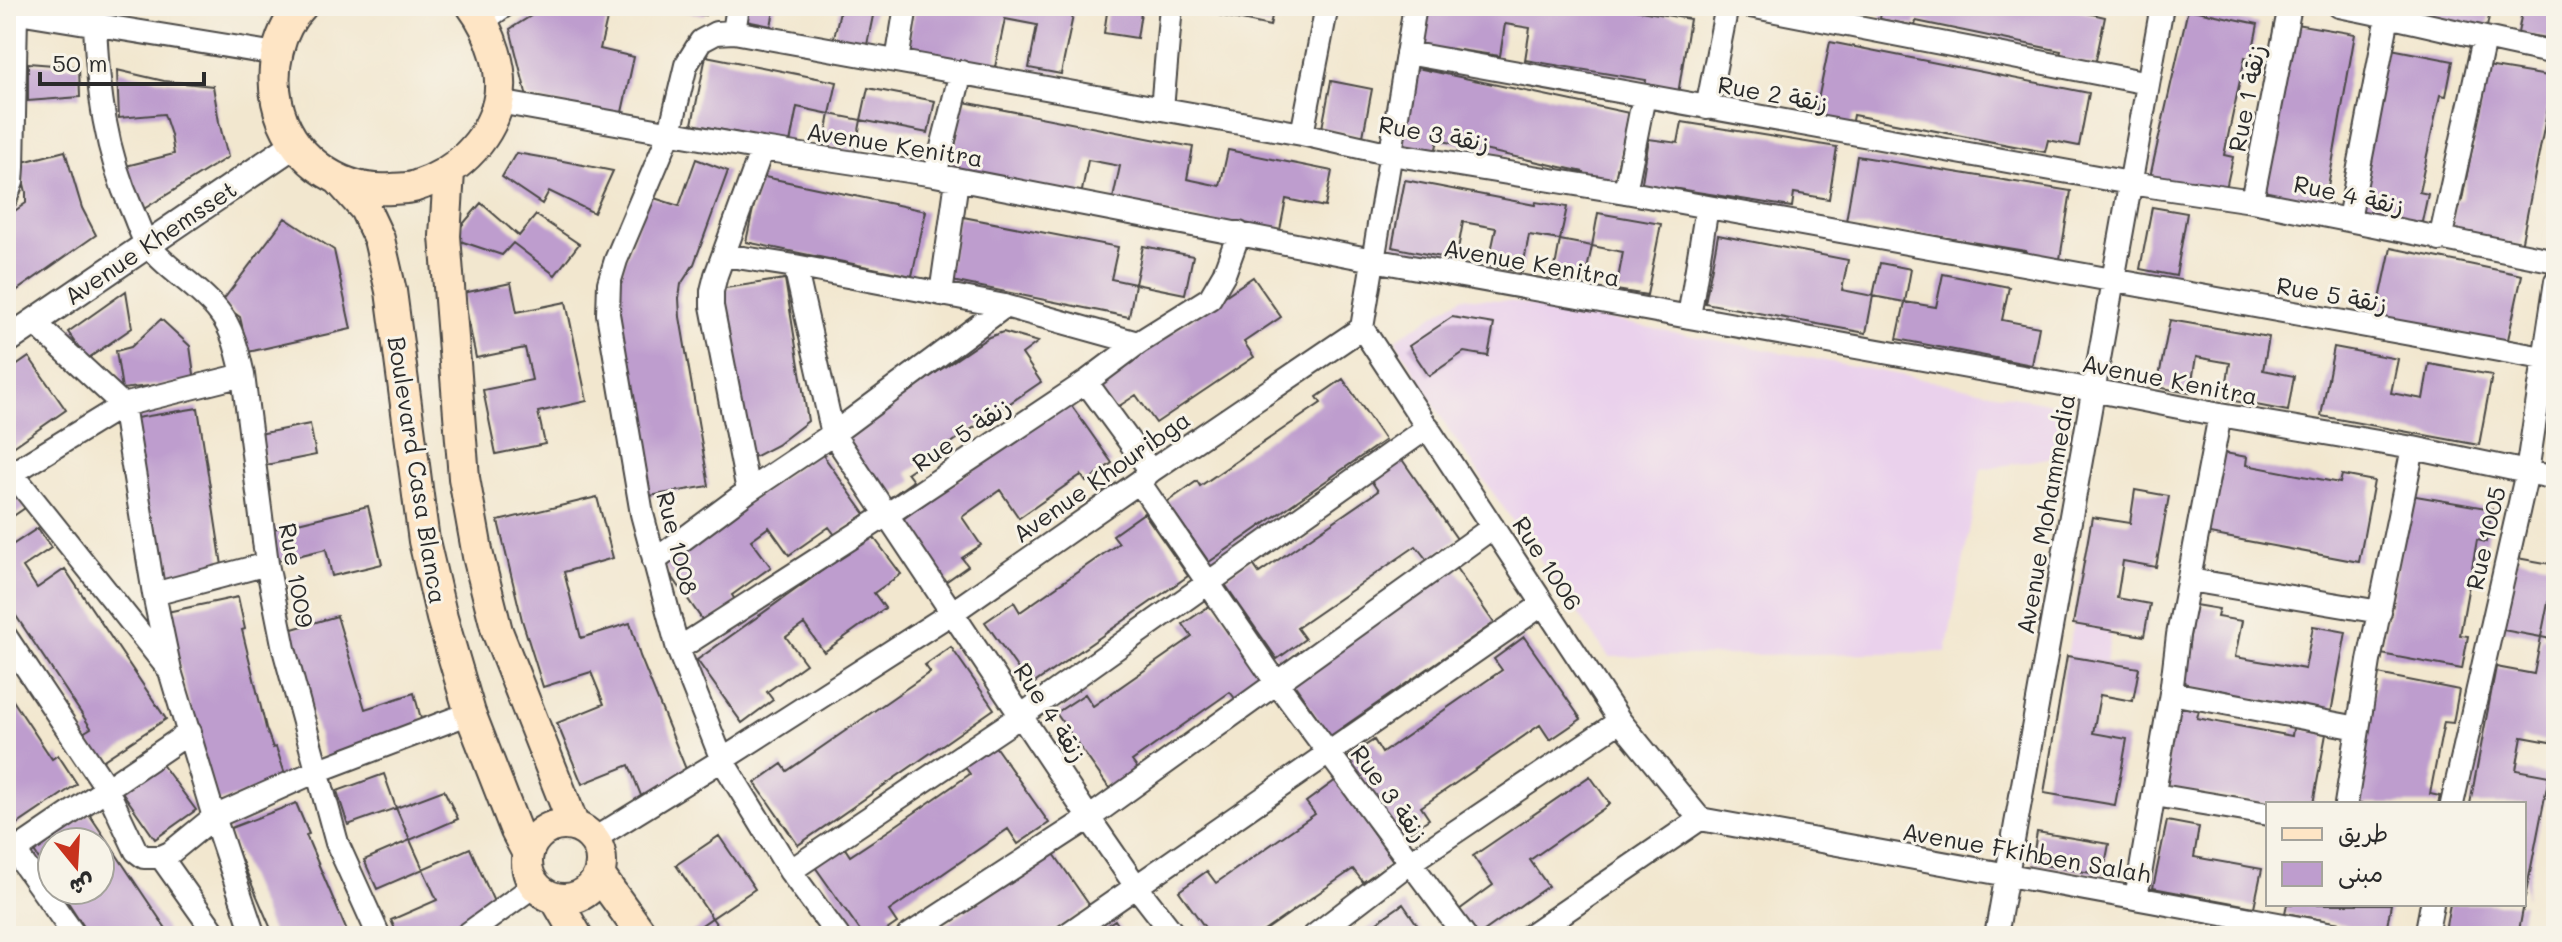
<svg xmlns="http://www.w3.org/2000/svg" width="2562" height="942" font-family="Mali,'Playpen Sans Arabic',sans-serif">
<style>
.built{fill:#ead1ec}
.building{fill:#be9dce}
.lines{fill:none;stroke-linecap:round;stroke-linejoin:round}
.minor-casing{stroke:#494744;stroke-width:26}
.tertiary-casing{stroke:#494744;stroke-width:30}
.secondary-casing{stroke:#494744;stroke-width:34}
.minor{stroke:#fff;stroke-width:22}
.tertiary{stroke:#fff;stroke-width:26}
.secondary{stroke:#fee5c5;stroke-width:30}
.labels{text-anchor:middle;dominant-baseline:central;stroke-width:6;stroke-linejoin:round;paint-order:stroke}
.street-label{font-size:24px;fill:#2b2b2b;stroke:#f7f3e8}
</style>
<rect width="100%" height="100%" fill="#f7f3e8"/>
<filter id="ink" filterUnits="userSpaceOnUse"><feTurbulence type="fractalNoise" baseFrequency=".0125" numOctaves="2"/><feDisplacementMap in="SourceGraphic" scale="16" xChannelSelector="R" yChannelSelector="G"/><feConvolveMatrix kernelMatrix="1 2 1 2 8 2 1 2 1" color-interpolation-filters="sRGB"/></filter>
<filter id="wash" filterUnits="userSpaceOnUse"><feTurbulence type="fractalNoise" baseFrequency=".006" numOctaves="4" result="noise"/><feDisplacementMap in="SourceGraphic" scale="32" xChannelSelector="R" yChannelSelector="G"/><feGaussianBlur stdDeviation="1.8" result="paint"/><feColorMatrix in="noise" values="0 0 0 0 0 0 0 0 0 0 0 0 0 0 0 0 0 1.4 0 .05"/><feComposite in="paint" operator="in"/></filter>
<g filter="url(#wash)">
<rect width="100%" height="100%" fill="#f2e7cf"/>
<!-- built -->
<path class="built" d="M1463 297 1509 301 2064 406 2055 457 1981 469 1946 652 1609 657 1450 432 1395 339Z
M2073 624 2111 631 2106 662 2067 656Z"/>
<g id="blocks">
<!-- building -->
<path class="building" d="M547 6H610L600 49 634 57 621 117 527 97 510 29Z
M676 6H707L705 15 675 10Z
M743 6H775L771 26 741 20Z
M841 6H875L867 45 834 38Z
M916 6H1075L1061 74 1029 68 1037 25 1005 19 994 72 906 54Z
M1108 6H1142L1137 38 1104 33Z
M1220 6H1274L1270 26 1218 15Z
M1424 6H1609L1690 19 1678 94 1645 89 1646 80 1525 60 1530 28 1505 24 1500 56 1453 49 1451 56 1416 50Z
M1817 6H1856L1854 15Z
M1882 6H2070V9L2105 17 2095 65 2059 58 2061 51 1916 21 1915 26 1880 19Z
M2397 6H2491L2487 27 2396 11Z
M2523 6H2556L2551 39 2518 33Z
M2188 9 2258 24 2251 59 2245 57 2224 155 2233 157 2225 193 2150 177Z
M2290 23 2355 34 2325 204 2255 193Z
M1830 42 2089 93 2079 146 2048 140 2045 152 1853 115 1851 126 1814 119Z
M2386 48 2453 61 2446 96 2440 95 2419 192 2428 194 2420 231 2350 216Z
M706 56 837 82 830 114 797 107 790 143 692 124Z
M28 63 79 67 80 97 28 101Z
M2481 65 2554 77 2521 246 2450 233 2457 199 2462 200 2481 102Z
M1417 68 1629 113 1614 185 1583 179 1584 172 1438 140 1435 153 1400 145Z
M117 70 164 81 213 86 219 122 228 157 142 210 126 166 174 154 171 135 164 114 119 118Z
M1331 81 1372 89 1363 136 1322 128Z
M868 88 935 101 928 133 861 120Z
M964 102 1193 147 1187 179 1220 186 1228 150 1332 171 1325 207 1286 199 1279 235 1112 203 1120 166 1088 160 1081 196 950 171Z
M830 114 861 120 855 152 824 146Z
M1682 122 1837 147 1829 199 1794 193 1792 207 1671 188 1670 193 1641 188 1649 139 1678 143Z
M65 151 82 208 96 235 6 298V217L26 203V192L19 163Z
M516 153 563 161 613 171 594 213 549 191 542 204 502 177Z
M1857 156 2071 191 2059 265 2024 259 2026 251 1880 227H1845Z
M696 159 728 171 694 264 681 284 679 298 680 317 709 486 643 497 610 304 648 196 679 206Z
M760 176 926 211 912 276 746 242Z
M1405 180 1535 205 1536 202 1567 207 1560 240 1529 235 1522 272 1488 266 1496 228 1463 222 1456 260 1392 247Z
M481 203 519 236 536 215 579 244 555 275 513 243 502 255 451 238Z
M2152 207 2187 213 2176 276 2140 269Z
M1598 213 1661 224 1647 295 1616 290 1623 252 1592 246Z
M958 216 1118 247 1111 279 1135 284 1143 246 1193 256 1185 294 1135 284 1129 317 947 280Z
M285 218 334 250 351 329 248 352 240 317 221 303Z
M1718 235 1848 260 1842 290 1873 296 1866 333 1705 303Z
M1560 240 1592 246 1584 284 1553 278Z
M2391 248 2522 275 2507 344 2376 318Z
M1880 263 1911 269 1905 302 1936 307 1943 274 2009 287 2002 320 2039 327 2032 365 1897 339 1905 302 1873 296Z
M1253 277 1281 317 1244 342 1254 357 1156 423 1136 395 1113 410 1095 385Z
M785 279 808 421 777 445 746 461 719 289Z
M511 283 517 312 566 302 587 401 538 412 545 444 496 454 483 390 532 380 525 348 476 358 463 293Z
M126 291 132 328 87 359 68 332Z
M1452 317 1494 324 1488 356 1464 352 1429 376 1409 346Z
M161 319 190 346 195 381 122 389 116 351 131 347Z
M2170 320 2269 337 2263 370 2294 376 2288 411 2224 399 2230 363 2196 357 2190 393 2157 387Z
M1003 332 1038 342 1022 354 1041 382 907 473 913 481 888 499 841 437 989 337Z
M2556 338V421L2540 418Z
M2334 347 2398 359 2391 393 2423 399 2429 364 2492 375 2479 445 2321 416Z
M29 357 66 410 6 452V373Z
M1343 379 1385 440 1209 562 1167 502 1197 481 1200 486 1321 403 1317 397Z
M1069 402 1112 463 1086 482 1081 475 1019 518 1000 490 962 517 981 545 962 558 968 566 941 585 896 524Z
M198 408 223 572 155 582 130 419Z
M310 424 316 455 266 465 259 434Z
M820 451 865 514 835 535 829 527 789 555 769 527 751 540 771 567 732 595 737 603 706 625 662 562Z
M2214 451 2247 457 2246 465 2340 483 2342 475 2374 481 2359 562 2199 532Z
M1401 458 1457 539 1427 560 1416 546 1297 628 1305 639 1277 659 1222 580 1250 560 1259 573 1378 491 1370 479Z
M6 480 25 508 6 521Z
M2135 490 2169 496 2156 567 2123 561 2117 598 2150 604 2144 636 2073 624 2092 517 2130 523Z
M2410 495 2492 509 2486 542 2477 540 2460 635 2468 636 2462 669 2381 654Z
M597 497 613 558 564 572 581 638 630 623 640 656 690 779 642 798 629 765 582 784 557 723 604 704 591 672 543 687 522 620 498 521Z
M368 506 382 564 332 576 326 549 277 561 269 530Z
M1144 513 1188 576 1030 686 985 622 1014 602 1020 612 1119 543 1113 535Z
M38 528 51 548 23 567 37 588 65 569 166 719 102 761 83 733 91 728 6 601V542L9 547Z
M872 535 901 574 874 593 885 608 824 652 804 624 786 637 806 664 767 692 773 700 742 723 697 660Z
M2517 558 2556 565V603L2548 602 2541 637 2503 630Z
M1456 568 1494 623 1330 736 1292 681Z
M238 597 245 629 242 630 266 728 273 748 276 747 287 780 218 802 199 744 167 612Z
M1214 603 1271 684 1240 705 1230 692 1132 761 1140 772 1112 792 1056 713 1085 694 1093 706 1192 637 1183 624Z
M2195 605 2219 609 2217 617 2242 621 2235 657 2259 661 2305 669 2313 626 2346 632 2331 713 2182 686Z
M337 616 365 709 414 693 423 726 325 758 289 630Z
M1524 637 1581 719 1550 740 1540 725 1421 807 1429 819 1400 838 1345 759 1374 740 1382 753 1502 670 1494 659Z
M2541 637 2556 640V739L2555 743 2522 737 2516 770 2549 776 2525 898 2524 804H2470L2496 667 2534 674Z
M951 647 994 709 798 845 755 783 782 764 787 771 848 729 930 672 925 665Z
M2067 656 2139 668 2133 701 2100 695 2093 733 2127 739 2115 805 2044 793Z
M2378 674 2459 690 2453 723 2444 722 2430 794 2440 796 2438 804H2352Z
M6 690 52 759 58 755 77 784 6 832Z
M2176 706 2199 710 2197 718 2222 723 2292 736 2293 728 2326 734 2313 804H2268L2163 787Z
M992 742 1049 823 1018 844 1008 829 889 911 897 923 878 936H864L813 864 842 844 850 856 891 829 970 774 962 763Z
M158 759 196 810 155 839 118 786Z
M384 774 396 808 348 825 337 791Z
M1590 776 1610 804 1530 860 1548 886 1477 936H1472L1455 913 1493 885 1473 856Z
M1336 780 1393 861 1363 882 1353 869 1257 936H1211L1179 891 1207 871 1216 883 1315 814 1306 802Z
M444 790 458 819 410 840 396 808Z
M296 803 309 834 306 835 349 936H274L228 829Z
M89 814 171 936H90L60 890H100V842H52V879L33 850Z
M2167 821 2199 827 2194 857 2262 869 2254 907 2153 888Z
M2037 832 2109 844 2103 875 2032 863Z
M719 836 755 889 712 918 676 865Z
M410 840 423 869 470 848 498 911 442 936H398L391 920 437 900 423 869 377 889 364 860Z
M1052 851 1090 906 1047 936H929Z
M1403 904 1423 933 1418 936H1357Z
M2287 904H2391L2386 932 2285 913Z
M2450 904H2524L2518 936H2444Z
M712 918 725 936H686Z
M1115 920 1126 936H1091Z"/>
</g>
</g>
<g filter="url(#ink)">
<use href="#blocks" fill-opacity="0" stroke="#494744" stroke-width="2"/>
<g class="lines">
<!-- minor casing -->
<g class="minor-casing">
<path id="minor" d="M1750 6 2148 83
M2339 6C2412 20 2483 39 2556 53
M6 10 276 54
M483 21 504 6
M95 25C98 90 105 151 132 210 137 221 141 235 147 244 167 270 199 286 219 312 233 329 238 353 243 375L267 564 284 649 337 843 379 936
M734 32 738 6
M1407 53 2130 183 2252 201 2556 261
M897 61 906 6
M499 102 762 149 935 175 1373 260 2056 383 2220 415 2413 448 2556 478
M1707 108 1727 6
M1162 109 1171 6
M1302 134 1327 6
M935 175 961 72
M1625 192 1644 96
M6 198 12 182 13 167 16 13
M2252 201 2290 6
M2349 219 2390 6
M2440 240 2484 39
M724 255 795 266 1005 306 1138 343
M795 266 833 434 1089 818 1136 886 1175 936
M941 294 957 180
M1689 317 1707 207
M34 322 123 405 154 594 170 671 214 817 170 853 161 857 217 936
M1362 328 1620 721 1700 819
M1086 382 1151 471
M12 473 166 666
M6 477 123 405 243 375
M1139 482 1276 682 1465 936
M748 491 712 306V291L716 275 762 149
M654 561 748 491 833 434 1005 306
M2190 580 2380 612
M154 594 267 564
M6 637 106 787 136 851 144 857H161
M678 649 888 514 1086 382 1138 343 1210 298 1224 274 1239 233
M2171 693 2358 728
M2155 795 2268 814
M2346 804 2369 661 2413 448
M2452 804 2527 472 2556 281
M1700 819 2344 936
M6 839 75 936
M594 839 722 760 953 612 1139 482 1151 471 1362 328 1415 6
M6 857 190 732
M790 871 1022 715 1428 427
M2136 898 2171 693 2178 635 2220 415
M254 936 214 817 317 771 470 713
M465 936 535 885
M838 936 790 871 722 760 678 649 642 514 608 314 609 283 616 260 670 132 686 65 701 41 716 33 734 32 1302 134 1391 154 1625 192 2543 358
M908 936 1089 818 1493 527
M1065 936 1543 604
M1314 936 1409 863 1620 721
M1529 936 1700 819
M1996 936 2162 6
M2426 936 2432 904"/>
</g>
<!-- tertiary casing -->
<g class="tertiary-casing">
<path id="tertiary" d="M6 341 295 144"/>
</g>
<!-- secondary casing -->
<g class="secondary-casing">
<path id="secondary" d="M302 6C278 30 270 69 277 102 288 155 338 193 392 189 400 188 409 189 416 186 454 174 488 143 498 103 506 72 490 30 472 6
M449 172 445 236 464 478 478 556 497 631 574 826
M339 180 365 209 379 239 391 291 424 541 442 618 470 713 516 831 528 854
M527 862a37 37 0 1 1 74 0a37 37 0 1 1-74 0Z
M599 875 643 936
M555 898 577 936"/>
</g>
<!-- minor -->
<use href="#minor" class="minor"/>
<!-- tertiary -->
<use href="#tertiary" class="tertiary"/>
<!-- secondary -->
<use href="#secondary" class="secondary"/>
</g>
</g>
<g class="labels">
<!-- street labels -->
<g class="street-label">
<text transform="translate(1773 93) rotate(10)">Rue 2 زنقة</text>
<text transform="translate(2246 98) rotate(-79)">Rue 1 زنقة</text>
<text transform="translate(1434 133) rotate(10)">Rue 3 زنقة</text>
<text transform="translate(895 144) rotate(9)">Avenue Kenitra</text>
<text transform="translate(2349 194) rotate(12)">Rue 4 زنقة</text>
<text transform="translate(150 242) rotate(-34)">Avenue Khemsset</text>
<text transform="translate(1532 262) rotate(10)">Avenue Kenitra</text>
<text transform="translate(2332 294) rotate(10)">Rue 5 زنقة</text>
<text transform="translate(2170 379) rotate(11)">Avenue Kenitra</text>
<text transform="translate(961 434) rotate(-34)">Rue 5 زنقة</text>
<text transform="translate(418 470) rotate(81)">Boulevard Casa Blanca</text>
<text transform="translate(1101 476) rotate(-35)">Avenue Khouribga</text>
<text transform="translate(2045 514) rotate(-80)">Avenue Mohammedia</text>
<text transform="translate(2485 538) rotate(-77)">Rue 1005</text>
<text transform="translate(678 543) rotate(76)">Rue 1008</text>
<text transform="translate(1548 563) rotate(57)">Rue 1006</text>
<text transform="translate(297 575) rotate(80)">Rue 1009</text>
<text transform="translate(1051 712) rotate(57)">Rue 4 زنقة</text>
<text transform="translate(1390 793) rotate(54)">Rue 3 زنقة</text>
<text transform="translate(2027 852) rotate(10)">Avenue Fkihben Salah</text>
</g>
</g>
<!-- margin -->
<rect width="2562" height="942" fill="none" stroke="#f7f3e8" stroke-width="32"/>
<!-- legend -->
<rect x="2266" y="802" width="260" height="104" fill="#f7f3e8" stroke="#a5a39c" stroke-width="2"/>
<rect x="2282" y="828" width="40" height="12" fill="#fee5c5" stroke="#a5a39c" stroke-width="2"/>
<text x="2338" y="842" font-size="24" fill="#2b2b2b">طريق</text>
<rect x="2282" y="862" width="40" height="24" fill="#be9dce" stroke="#a5a39c" stroke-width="2"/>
<text x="2338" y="882" font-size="24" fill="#2b2b2b">مبنى</text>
<!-- north arrow -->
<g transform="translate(76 866) rotate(162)"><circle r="38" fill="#f7f3e8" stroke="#a5a39c" stroke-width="2"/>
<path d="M0-6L14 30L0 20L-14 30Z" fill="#c8321e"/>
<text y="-12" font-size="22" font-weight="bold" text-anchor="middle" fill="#2b2b2b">ش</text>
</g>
<!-- scale -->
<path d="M40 72v12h164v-12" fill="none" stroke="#2b2b2b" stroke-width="4"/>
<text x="52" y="72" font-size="24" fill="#2b2b2b" stroke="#f7f3e8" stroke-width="6" paint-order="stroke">50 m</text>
</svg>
